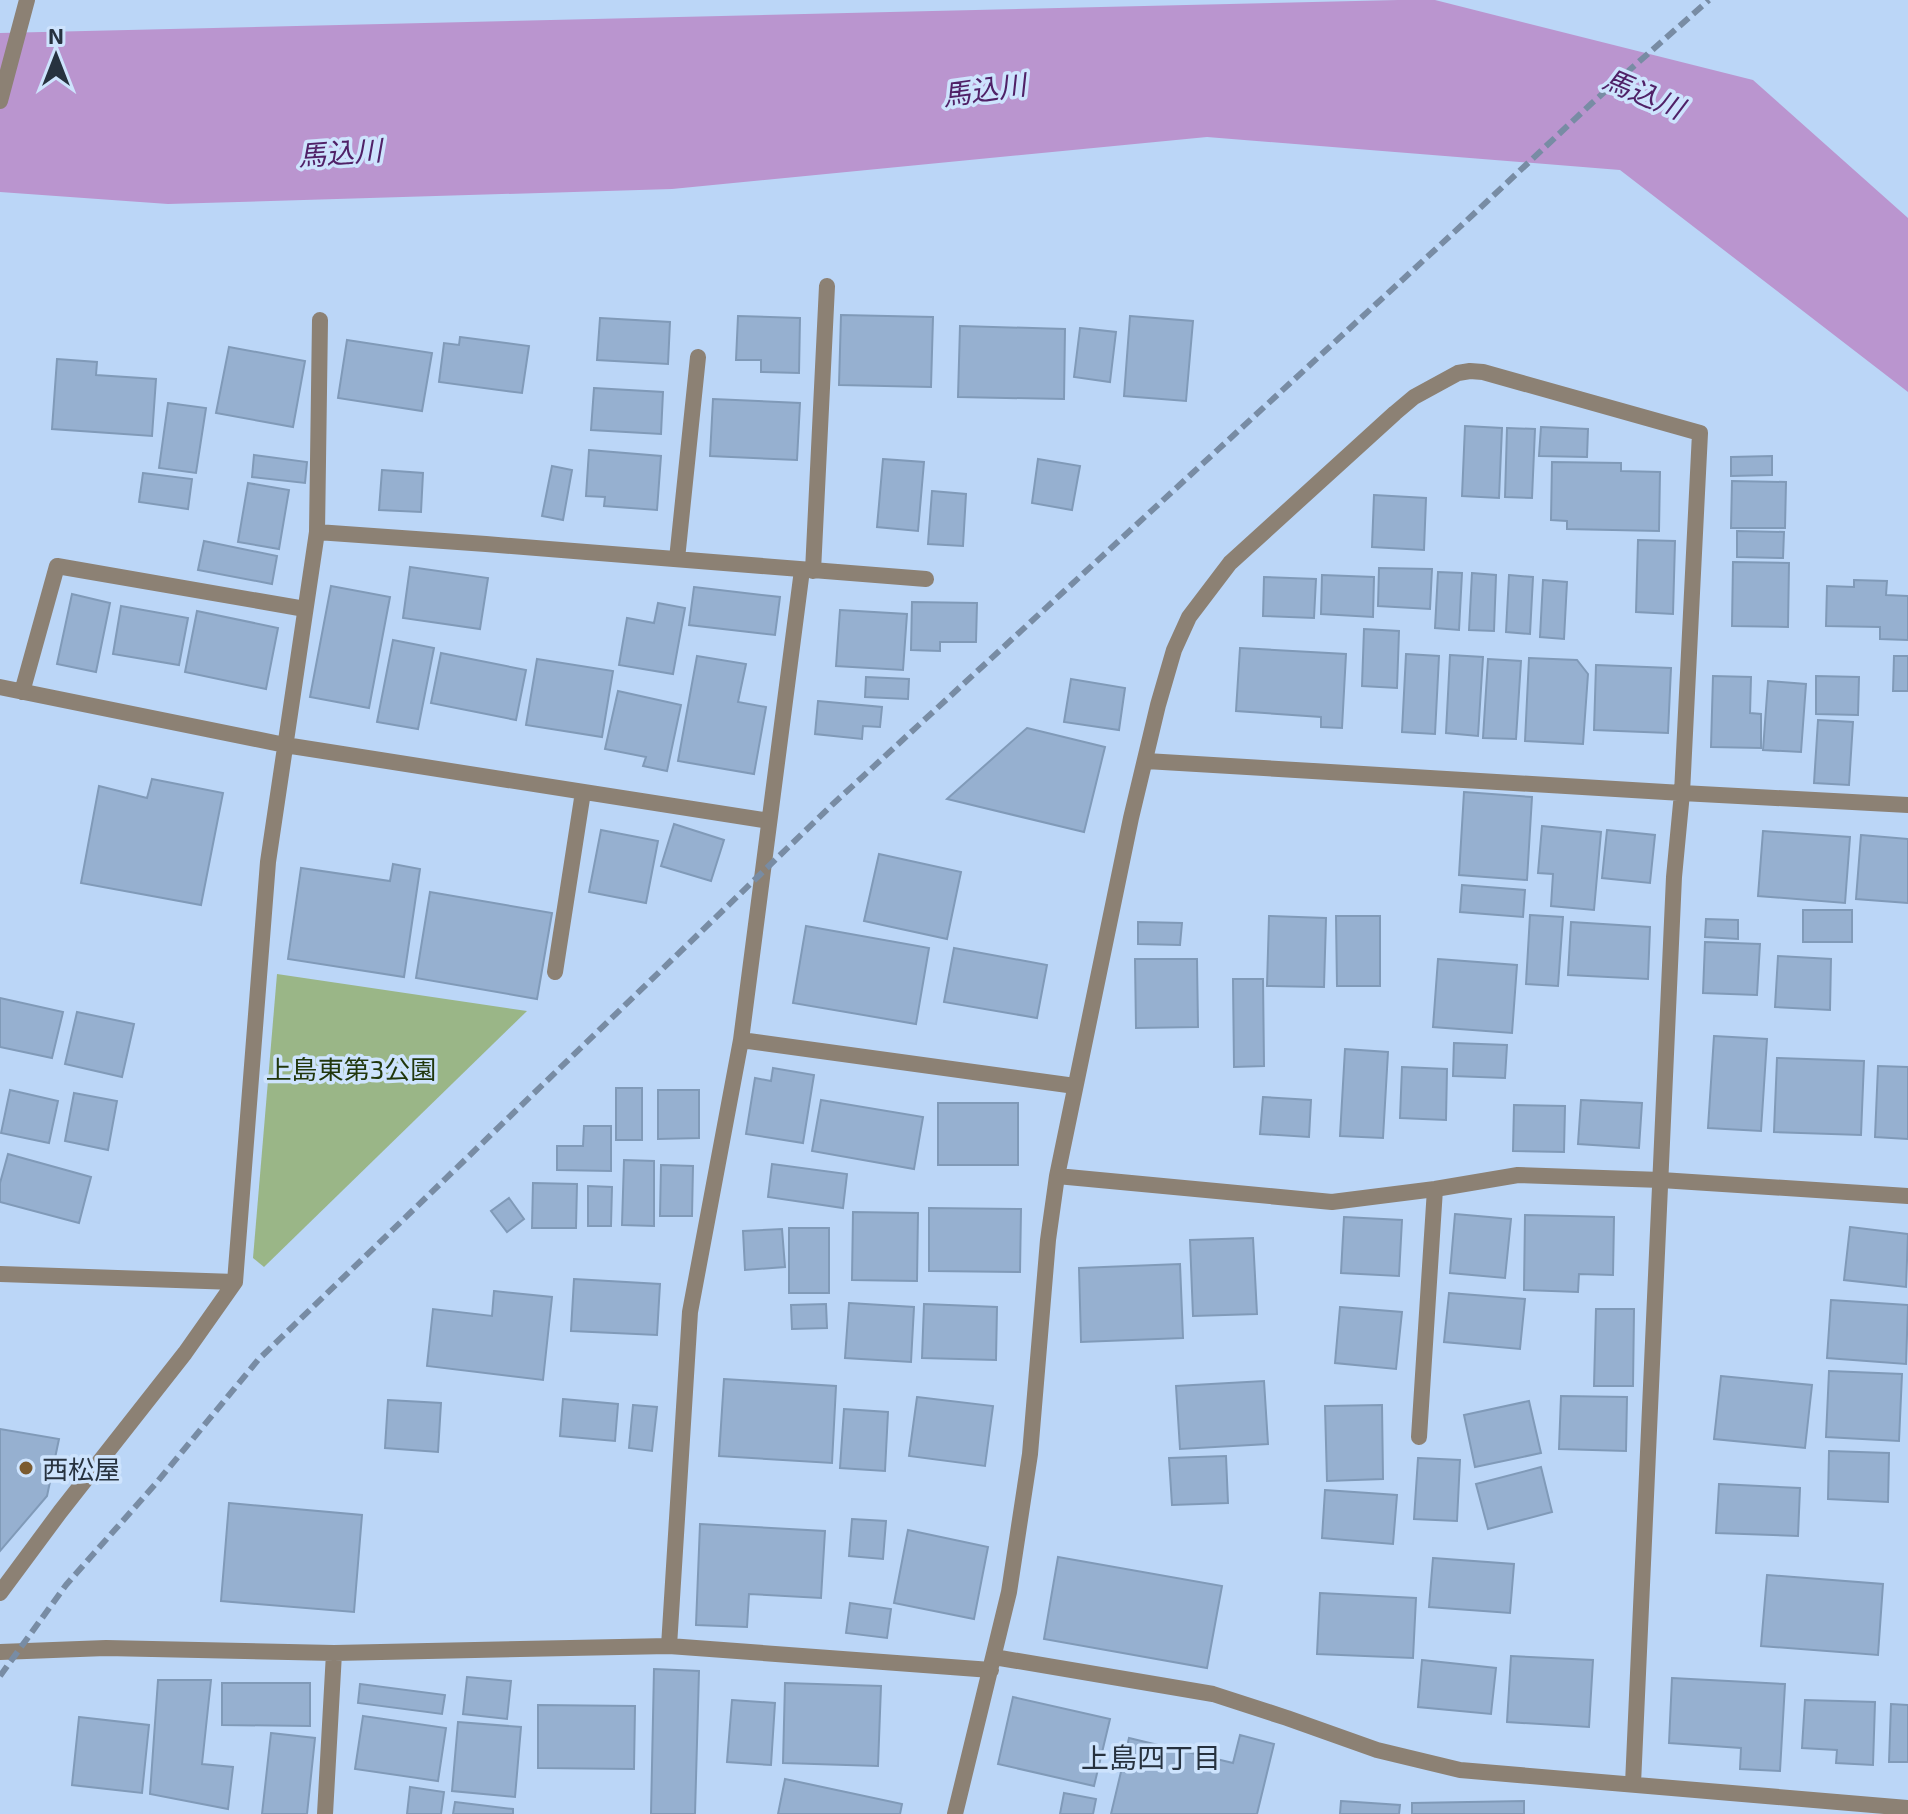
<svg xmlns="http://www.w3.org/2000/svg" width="1908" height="1814" font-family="'Exo 2','Noto Sans JP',sans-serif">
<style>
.green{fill:#9ab687}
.water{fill:#ba95cf}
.building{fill:#96b0d0;stroke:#809ab8;stroke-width:2}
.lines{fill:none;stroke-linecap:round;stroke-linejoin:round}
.minor{stroke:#8c8174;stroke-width:16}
.tertiary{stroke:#8c8174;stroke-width:16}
.rail{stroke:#788ca4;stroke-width:6;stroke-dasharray:12 6;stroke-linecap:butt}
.poi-dot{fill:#7b5b30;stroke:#cde3fd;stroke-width:3}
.labels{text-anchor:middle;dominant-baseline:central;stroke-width:7;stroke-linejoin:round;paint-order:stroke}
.park-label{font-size:26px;fill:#21370c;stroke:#cde3fd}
.poi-label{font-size:26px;fill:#27323f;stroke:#cde3fd;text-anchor:start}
.water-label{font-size:28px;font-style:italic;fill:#502167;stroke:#cde3fd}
.neighbourhood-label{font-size:28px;fill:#27323f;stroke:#cde3fd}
</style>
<rect width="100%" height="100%" fill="#bbd6f7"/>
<!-- green -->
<path class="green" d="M277 974 527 1011 264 1267 253 1258Z"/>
<!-- water -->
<path class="water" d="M1398 0H1435L1753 80 1908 218V392L1620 170 1207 137 672 189 168 204 0 192V33Z"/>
<!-- building -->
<path class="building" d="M841 315 933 317 931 387 839 385Z
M738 316 800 318 799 373 761 372V360H736Z
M1130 316 1193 321 1186 401 1124 396Z
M600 318 670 322 668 364 597 360Z
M960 326 1065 329 1064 399 958 397Z
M1080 328 1116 332 1110 382 1074 377Z
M460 337 529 346 522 393 439 382 444 343 459 345Z
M347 340 432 353 422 411 338 398Z
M229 347 305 361 293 427 216 413Z
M57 359 97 362 96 375 156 379 152 436 52 429Z
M594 388 663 392 661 434 591 430Z
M713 399 800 403 797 460 710 456Z
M168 403 206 408 196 473 159 468Z
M1465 426 1502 428 1499 498 1462 496Z
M1541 427 1588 429 1587 457 1539 456Z
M1507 428 1535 429 1532 498 1505 497Z
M589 450 661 456 657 510 604 506 605 497 586 496Z
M254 455 307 462 305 483 252 477Z
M1772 456V475L1731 476V457Z
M883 459 924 462 918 531 877 527Z
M1038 459 1080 466 1072 510 1032 503Z
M1552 462 1621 463V471L1660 472 1659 531 1567 529V521L1551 520Z
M552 466 572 470 563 520 542 516Z
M382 470 423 473 421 512 379 510Z
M143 473 192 479 188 509 139 502Z
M1732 481 1786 482 1785 528H1731Z
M248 483 289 490 279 549 238 542Z
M932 491 966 494 963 546 928 544Z
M1374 495 1426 498 1424 550 1372 547Z
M1737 531 1784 532 1783 558 1737 557Z
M1638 540 1675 541 1673 614 1636 612Z
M204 541 277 556 272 584 198 570Z
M1733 562 1789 563 1788 627 1732 626Z
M410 567 488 578 480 629 403 618Z
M1379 568 1432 569 1430 609 1378 606Z
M1438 572 1462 573 1459 630 1435 628Z
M1472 573 1496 575 1494 631 1469 630Z
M1322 575 1374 577 1373 617 1321 614Z
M1509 575 1533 577 1530 634 1506 632Z
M1264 577 1316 579 1314 618 1263 616Z
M1543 580 1567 582 1564 639 1540 637Z
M1854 580 1887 581 1886 595 1908 596V640L1880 639V627L1826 626 1827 586 1854 587Z
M331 586 390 597 369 708 310 697Z
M694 587 780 597 775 635 689 625Z
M72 594 110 603 96 672 57 664Z
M912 602 977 603 976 642H940V651L911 650Z
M658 603 685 608 673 674 619 665 627 618 654 623Z
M121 606 188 618 179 665 113 654Z
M840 610 907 614 903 670 836 666Z
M197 611 278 628 266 689 185 672Z
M1364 629 1399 631 1397 688 1362 686Z
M393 640 434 648 418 729 377 722Z
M1240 648 1346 654 1342 728 1321 727V717L1236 711Z
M441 653 526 670 516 720 431 703Z
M1406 654 1439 656 1435 734 1402 732Z
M1450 655 1483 657 1478 736 1446 733Z
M697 656 746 664 738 702 766 707 754 774 678 761Z
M1894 656H1908V691H1893Z
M1529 658 1577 660 1588 674 1583 744 1525 741Z
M537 659 613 671 602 737 526 725Z
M1488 659 1521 661 1516 739 1483 738Z
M1596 665 1671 668 1668 733 1594 730Z
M1713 676 1751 677 1750 713 1761 714V748L1711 747Z
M1816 676 1859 677 1858 715 1816 714Z
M866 677 909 679 908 699 865 697Z
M1071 679 1125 688 1119 730 1064 722Z
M1768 681 1806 684 1801 752 1763 750Z
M618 691 681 705 667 771 643 766 646 757 605 749Z
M818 701 882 707 880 727 863 726 862 739 815 734Z
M1818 720 1853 722 1849 785 1814 783Z
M1027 728 1105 747 1084 832 947 799Z
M152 779 223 793 201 905 81 883 99 786 147 798Z
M1464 792 1532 797 1527 880 1459 875Z
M674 824 724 840 711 881 661 866Z
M1542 826 1601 832 1594 910 1551 906 1553 874 1538 873Z
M601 830 658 841 646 903 589 892Z
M1607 830 1655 835 1650 883 1602 878Z
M1763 831 1850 837 1845 903 1758 896Z
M1861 835 1908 839V903L1856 899Z
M879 854 961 872 947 939 864 921Z
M393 864 420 869 404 977 288 959 301 868 390 881Z
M1462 885 1525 890 1523 917 1460 912Z
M430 892 552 913 537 999 416 978Z
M1803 910H1852V942H1803Z
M1530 915 1563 917 1558 986 1526 984Z
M1269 916 1326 918 1324 987 1267 986Z
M1336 916H1380V986H1337Z
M1706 919 1738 920V939L1705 937Z
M1138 922 1182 923 1180 945 1138 944Z
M1571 922 1650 927 1648 979 1568 975Z
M806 926 929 948 916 1024 793 1003Z
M1705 942 1760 944 1757 995 1703 993Z
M954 948 1047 965 1037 1018 944 1002Z
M1778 956 1831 959 1830 1010 1775 1007Z
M1135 959H1197L1198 1027 1136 1028Z
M1438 959 1517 965 1512 1033 1433 1027Z
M1233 979H1263L1264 1066 1234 1067Z
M0 998 63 1012 52 1058 0 1047Z
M77 1012 134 1024 122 1077 65 1064Z
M1714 1036 1767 1039 1761 1131 1708 1128Z
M1454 1043 1507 1045 1505 1078 1453 1076Z
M1345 1049 1388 1052 1383 1138 1340 1136Z
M1777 1058 1864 1061 1861 1135 1774 1132Z
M1878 1066 1908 1067V1139L1875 1137Z
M1402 1067 1447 1069 1446 1120 1400 1118Z
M773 1068 814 1075 803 1143 746 1134 755 1078 771 1081Z
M616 1088H642V1140H616Z
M10 1090 58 1101 49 1143 1 1133Z
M658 1090H699V1138L658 1139Z
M74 1093 117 1101 108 1150 65 1141Z
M1263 1097 1311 1100 1309 1137 1260 1134Z
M821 1100 923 1117 914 1169 812 1151Z
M1581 1100 1642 1103 1639 1148 1578 1144Z
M938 1103H1018V1165H938Z
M1514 1105 1565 1106 1564 1152 1513 1151Z
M584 1126H611V1171L557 1170V1146H583Z
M8 1154 91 1177 79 1223 0 1202V1183Z
M624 1160 654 1161V1226L622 1225Z
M772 1164 847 1174 843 1208 768 1197Z
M661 1165 693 1166 692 1216H660Z
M533 1183 577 1184 576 1228H532Z
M588 1186 612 1187 611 1226H588Z
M509 1198 524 1219 507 1232 491 1211Z
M929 1208 1021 1209 1020 1272 929 1271Z
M853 1212 918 1213 917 1281 852 1280Z
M1455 1214 1511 1219 1505 1278 1450 1273Z
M1525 1215 1614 1217 1613 1275 1579 1274 1578 1292 1524 1290Z
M1344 1217 1402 1220 1399 1276 1341 1273Z
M1850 1227 1908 1234 1906 1287 1844 1280Z
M789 1228H829V1293H789Z
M782 1229 785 1267 745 1270 743 1231Z
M1253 1238 1257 1314 1193 1316 1190 1240Z
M1180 1264 1183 1338 1081 1342 1079 1268Z
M574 1279 660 1284 657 1335 571 1331Z
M494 1291 552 1297 543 1380 427 1366 433 1309 492 1316Z
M1449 1293 1525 1299 1520 1349 1444 1342Z
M1831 1300 1908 1305 1906 1364 1827 1358Z
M849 1303 914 1307 911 1362 845 1358Z
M826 1304 827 1328 792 1329 791 1305Z
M924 1304 997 1307 996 1360 922 1358Z
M1340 1307 1402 1312 1396 1369 1335 1363Z
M1596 1309H1634L1633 1386H1594Z
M1829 1371 1902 1374 1899 1441 1826 1437Z
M1721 1376 1812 1385 1805 1448 1714 1439Z
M724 1379 836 1386 832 1463 719 1456Z
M1264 1381 1268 1444 1180 1449 1176 1386Z
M1561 1396 1627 1397 1626 1451 1559 1449Z
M917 1397 993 1406 985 1466 909 1456Z
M563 1399 618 1404 615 1441 560 1436Z
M388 1400 441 1403 438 1452 385 1448Z
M1529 1401 1541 1453 1475 1467 1464 1415Z
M633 1405 657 1407 652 1451 629 1448Z
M1382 1405 1383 1479 1327 1481 1325 1406Z
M844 1409 888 1412 885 1471 840 1468Z
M0 1429 59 1439 47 1496 0 1551Z
M1829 1451 1889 1453 1888 1502 1828 1499Z
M1226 1456 1228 1503 1172 1505 1169 1458Z
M1418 1458 1460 1460 1457 1521 1414 1519Z
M1541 1467 1552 1512 1488 1529 1476 1484Z
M1719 1484 1800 1488 1798 1536 1716 1533Z
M1325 1490 1397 1495 1393 1544 1322 1538Z
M229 1503 362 1515 354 1612 221 1601Z
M852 1519 886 1521 883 1559 849 1556Z
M700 1524 825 1531 821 1598 749 1594 747 1627 696 1625Z
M908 1530 988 1547 974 1619 894 1603Z
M1058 1557 1222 1586 1207 1668 1044 1639Z
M1433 1558 1514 1564 1510 1613 1429 1607Z
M1767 1575 1883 1584 1878 1655 1761 1646Z
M1320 1593 1416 1598 1413 1658 1317 1654Z
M850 1603 891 1609 887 1638 846 1633Z
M1511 1656 1593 1660 1589 1727 1507 1722Z
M1422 1660 1496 1668 1491 1714 1418 1707Z
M654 1669 699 1671 695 1814H651Z
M467 1677 511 1681 507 1719 463 1714Z
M1672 1678 1785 1684 1780 1771 1740 1769 1741 1748 1669 1743Z
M158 1680H211L202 1764 233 1767 228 1809 150 1794Z
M222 1683H310V1726L222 1725Z
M785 1683 881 1686 878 1766 783 1763Z
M360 1684 445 1695 442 1714 358 1703Z
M1013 1697 1110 1719 1094 1786 998 1764Z
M732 1700 775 1703 771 1765 727 1762Z
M1805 1700 1875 1702 1873 1765 1836 1763 1837 1750 1802 1748Z
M1891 1704 1908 1705V1762H1889Z
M538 1705 635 1706 634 1769 538 1768Z
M363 1716 446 1728 438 1781 355 1769Z
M79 1717 149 1725 142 1793 72 1785Z
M458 1722 521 1727 515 1797 452 1791Z
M271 1733 315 1738 307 1814H262Z
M1240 1735 1274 1744 1257 1814H1111L1129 1738 1233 1763Z
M785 1779 902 1804 900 1814H778Z
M410 1787 444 1792 441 1814H407Z
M1064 1793 1096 1799 1093 1814H1060Z
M1341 1801 1400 1805 1399 1814H1340Z
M1524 1801V1814H1412V1803Z
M455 1802 513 1809V1814H453Z"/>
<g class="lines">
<!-- minor -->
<path class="minor" d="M317 532 320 320
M677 559 698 357
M813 571 827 286
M0 687 285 745 769 821
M22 692 57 566 305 609
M1146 761 1682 793 1908 805
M555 972 583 792
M741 1040 1075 1086
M1057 1176 1332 1202 1435 1189 1518 1175 1661 1180 1908 1196
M0 1274 235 1282
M1419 1437 1435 1189
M0 1593 60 1512 185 1353 235 1282 268 862 317 532 486 544 926 579
M669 1646 690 1312 741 1040 802 570
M0 1652 106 1648 334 1653 669 1646 991 1670
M994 1657 1213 1694 1287 1718 1377 1750 1460 1770 1908 1808
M325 1814 334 1653
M955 1814 1009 1592 1030 1454 1048 1240 1057 1176 1131 818 1158 705 1174 650 1189 617 1230 563 1395 413 1414 397 1458 373 1470 371 1483 372 1700 433 1682 793 1674 877 1633 1784"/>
<!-- tertiary -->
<path class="tertiary" d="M0 101 27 0"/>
<!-- rail -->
<path class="rail" d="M0 1676 66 1585 158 1481 258 1360 833 804 1463 224 1592 103 1709 0"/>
</g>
<!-- markers -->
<circle class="poi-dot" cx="26" cy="1468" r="8"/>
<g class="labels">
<!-- park labels -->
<g class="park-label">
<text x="351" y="1068">上島東第3公園</text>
</g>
<!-- poi labels -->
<g class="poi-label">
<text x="42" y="1468">西松屋</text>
</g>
<!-- water labels -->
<g class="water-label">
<text transform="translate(984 89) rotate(-8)">馬込川</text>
<text transform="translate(1644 93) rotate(23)">馬込川</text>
<text transform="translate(340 152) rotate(-4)">馬込川</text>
</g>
<!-- neighbourhood labels -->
<g class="neighbourhood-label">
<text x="1151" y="1757">上島四丁目</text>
</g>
</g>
<!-- north arrow -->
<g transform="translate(56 56)" stroke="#cde3fd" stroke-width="6" paint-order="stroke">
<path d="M0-6L14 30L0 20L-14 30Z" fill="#27323f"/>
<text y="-12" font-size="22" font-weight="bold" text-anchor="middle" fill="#27323f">N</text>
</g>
</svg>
